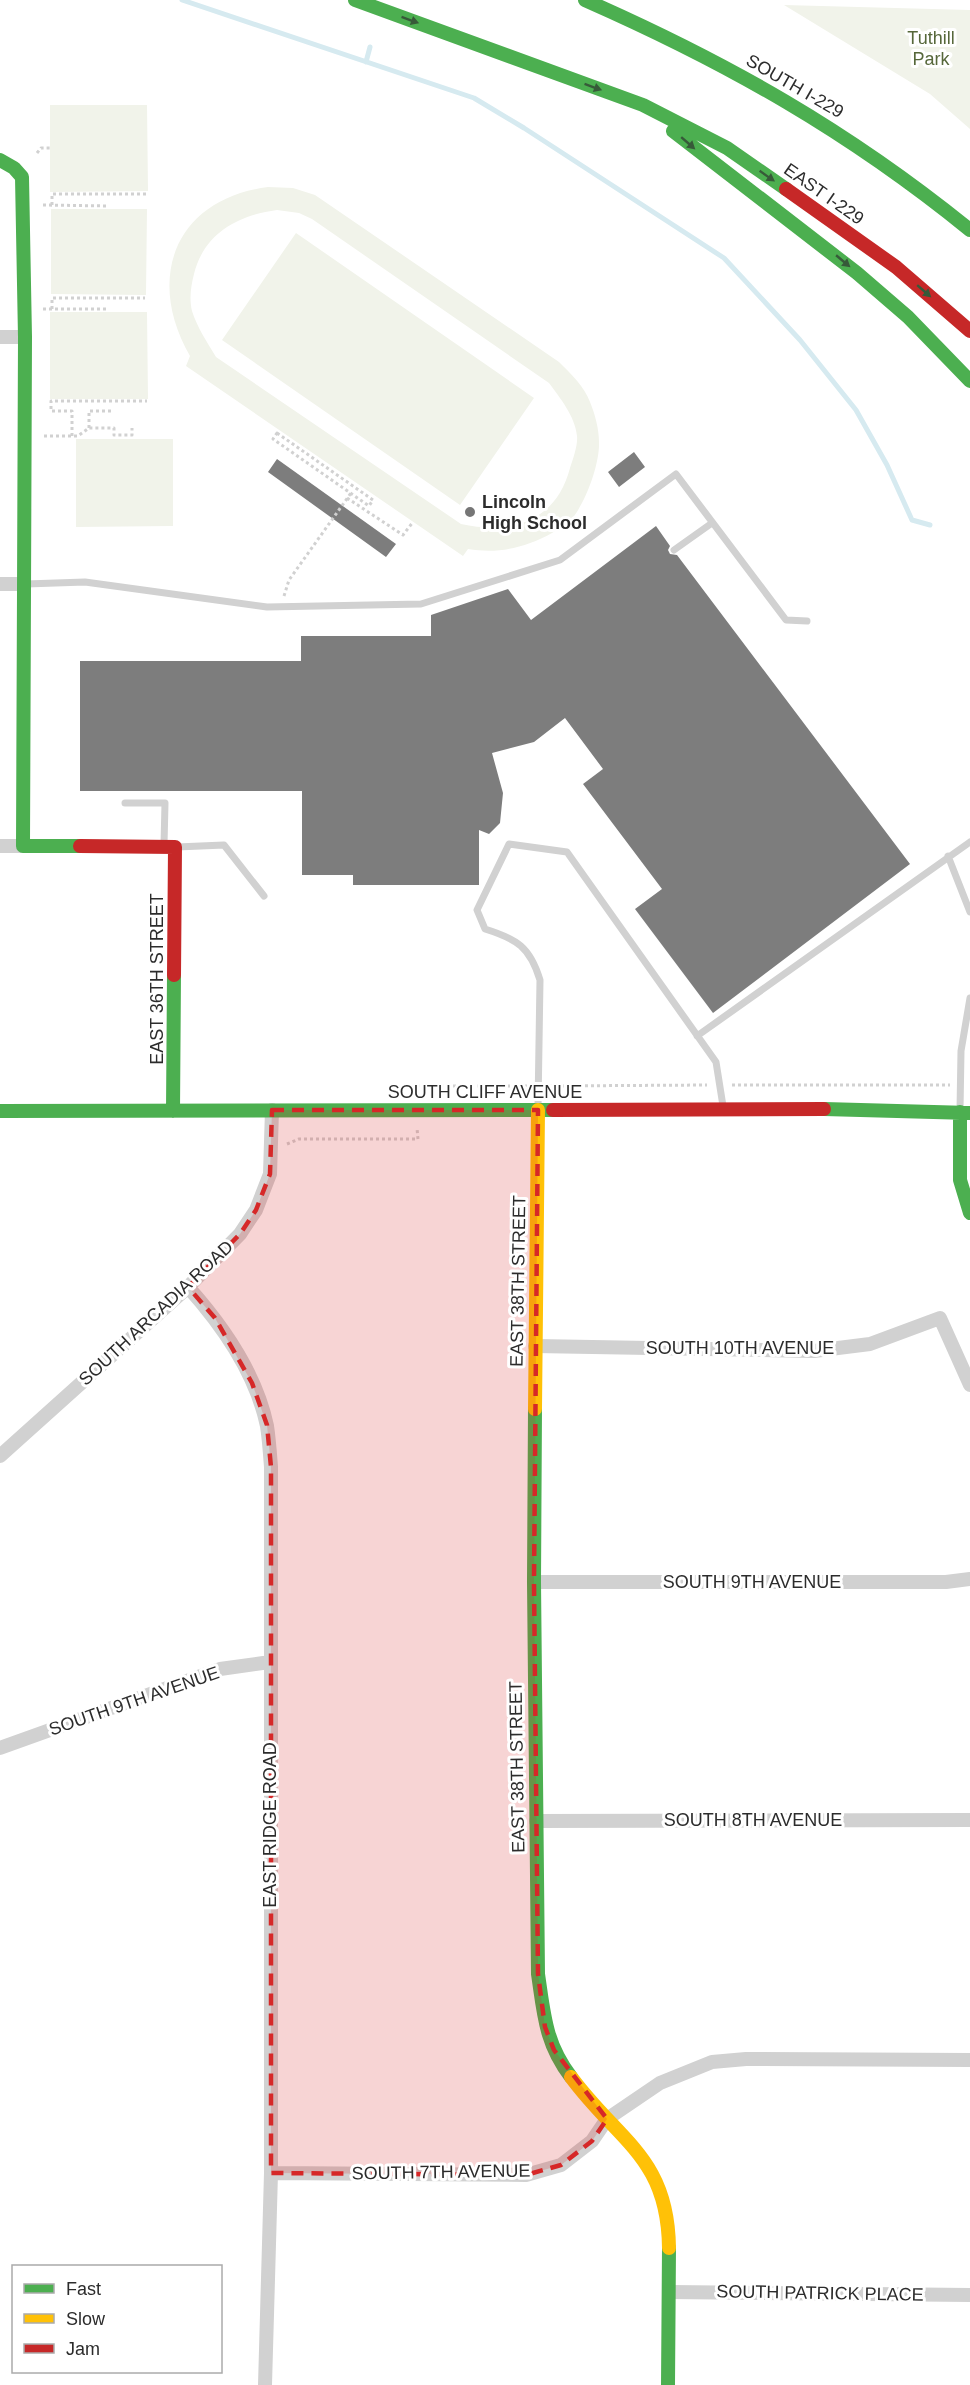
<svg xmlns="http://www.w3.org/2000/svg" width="970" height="2385" font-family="Helvetica,sans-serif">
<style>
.green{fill:#f1f3ea;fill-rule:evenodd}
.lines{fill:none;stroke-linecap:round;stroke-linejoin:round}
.stream{stroke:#d6eaf0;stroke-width:5}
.building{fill:#7d7d7d}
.path{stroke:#d1d1d1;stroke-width:3;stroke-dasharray:3 3;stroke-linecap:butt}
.lane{stroke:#d1d1d1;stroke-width:7}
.street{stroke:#d1d1d1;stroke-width:14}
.fast{stroke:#4caf50;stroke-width:14}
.slow{stroke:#ffc107;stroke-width:14}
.jam{stroke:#c62828;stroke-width:14}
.oneway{fill:#375a39}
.marked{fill:#d62828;fill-opacity:0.2;stroke:#d62828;stroke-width:4.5;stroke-dasharray:12 8;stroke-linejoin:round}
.poi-dot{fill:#767676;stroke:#fff;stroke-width:2}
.labels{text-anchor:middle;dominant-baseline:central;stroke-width:6;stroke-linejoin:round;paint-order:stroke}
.park-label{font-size:18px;fill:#56673a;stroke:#fff}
.street-label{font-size:18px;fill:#2c2c2c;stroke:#fff}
.poi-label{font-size:18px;font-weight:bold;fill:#2c2c2c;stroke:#fff;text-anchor:start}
</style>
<rect width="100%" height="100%" fill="#fff"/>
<!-- green -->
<path class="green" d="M784 5 970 10V129L930 94Z
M50 105H147L148 191 50 192Z
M268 187 293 188 315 195 559 362C571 374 584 386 590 402 595 414 599 429 599 442 600 465 584 508 568 523 564 527 557 530 552 533 525 548 498 554 468 549L463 556 186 366 190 356C145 278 175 199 268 187ZM277 210 299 213 312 219 549 383C560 398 575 416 577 436 578 445 573 459 570 468 556 522 511 535 461 524L216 357C207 342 197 327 192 311 189 298 191 286 194 274 204 233 239 215 277 210Z
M51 209H147L146 295 51 294Z
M296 233 534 398 460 505 222 340Z
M50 312H147L148 399H50Z
M76 439H173V526L76 527Z"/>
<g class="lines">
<!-- stream -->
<path class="stream" d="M182 0 474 98 524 128 724 258 800 340 856 410 887 465 912 520 930 525
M366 62 370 47"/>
</g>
<!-- building -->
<path class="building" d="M634 452 645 467 619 487 608 472Z
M277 459 396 544 386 557 268 472Z
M656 526 670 546 668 550 670 554 677 555 910 864 713 1013 635 909 662 889 583 784 603 769 565 718 534 742 492 753 503 793 500 823 489 834 479 830V885H353V875H302V791H80V661H301V636H431V615L508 589 531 620Z"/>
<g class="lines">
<!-- path -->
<path class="path" d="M37 153 41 148H50
M43 205 109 206
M52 205V194H147
M43 309H109
M52 309V298H145
M89 428V411H111
M277 433 373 500 369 506 273 439Z
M44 436H78L89 428H114V435H132V428
M72 436V411H51V401H147
M347 498 403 535 413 522
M284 596 289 580 351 493
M732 1085H950
M549 1086 707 1085
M416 1091V1086H527
M287 1144 299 1139H418L417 1128"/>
<!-- lane -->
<path class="lane" d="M674 550 712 523
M26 584 85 582 267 607 421 604 560 560 676 474 786 620 807 621
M125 803H165L164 845
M177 847 224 845 264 896
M948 856 970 912
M697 1036 970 842
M538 1107 540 980C530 947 517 939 485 929L477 910 509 844 567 852 716 1062 723 1106
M960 1110 961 1051 970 998"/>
<!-- street -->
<path class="street" d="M0 337H25
M0 584H24
M0 846H23
M188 1287C223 1326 256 1373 267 1426 269 1439 270 1454 271 1467V2173L265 2385
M535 1346 814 1351 870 1344 940 1318 970 1385
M0 1456 188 1287 240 1234 256 1210 270 1174 272 1110
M534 1582H946L970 1579
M0 1748 220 1669 270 1662
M536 1821 970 1820
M271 2173 526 2175 561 2165 592 2141 607 2119 660 2083 712 2062 746 2059 970 2060
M670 2292 970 2295"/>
<!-- fast -->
<path class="fast" d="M355 0 643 105 727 148 786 189
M585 0C728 63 848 131 970 230
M673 131 857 273 908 317 970 381
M0 160 14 168 22 177 25 337 23 846H80
M824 1109 970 1113
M0 1111 553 1110
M173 1111 174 975
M960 1112V1180L970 1213
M535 1409 534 1582 538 1974C544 2014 545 2043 571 2077
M668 2385 669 2248"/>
<!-- slow -->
<path class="slow" d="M535 1409 538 1110
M571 2077C619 2142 668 2157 669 2248"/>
<!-- jam -->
<path class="jam" d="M786 189 896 267 970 331
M80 846 175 847 174 975
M553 1110 824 1109"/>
</g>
<!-- one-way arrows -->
<defs><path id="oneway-solid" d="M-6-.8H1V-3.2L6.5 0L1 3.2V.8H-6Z" transform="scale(1.5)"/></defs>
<g class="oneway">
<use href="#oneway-solid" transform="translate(410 20) rotate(20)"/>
<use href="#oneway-solid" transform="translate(593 87) rotate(20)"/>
<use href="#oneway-solid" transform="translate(688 143) rotate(41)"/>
<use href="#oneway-solid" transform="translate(767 176) rotate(35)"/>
<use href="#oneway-solid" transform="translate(843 261) rotate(40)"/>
<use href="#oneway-solid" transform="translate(924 291) rotate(41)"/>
</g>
<!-- marked area -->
<path class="marked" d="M272 1110H538L534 1582 538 1974 545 2027 554 2050 607 2119 592 2141 561 2165 526 2175 271 2173V1467L267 1425 252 1383 215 1318 188 1287 240 1234 256 1210 270 1174Z"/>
<!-- markers -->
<circle class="poi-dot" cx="470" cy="512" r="6"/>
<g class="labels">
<!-- park labels -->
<g class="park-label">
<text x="931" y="38">Tuthill<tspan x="931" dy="21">Park</tspan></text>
</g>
<!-- street labels -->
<g class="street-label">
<text transform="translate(795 86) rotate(30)">SOUTH I-229</text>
<text transform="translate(824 194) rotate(35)">EAST I-229</text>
<text transform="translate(157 979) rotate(-90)">EAST 36TH STREET</text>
<text x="485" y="1092">SOUTH CLIFF AVENUE</text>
<text transform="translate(518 1281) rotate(-89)">EAST 38TH STREET</text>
<text transform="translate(156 1313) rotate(-43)">SOUTH ARCADIA ROAD</text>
<text x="740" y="1348">SOUTH 10TH AVENUE</text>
<text x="752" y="1582">SOUTH 9TH AVENUE</text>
<text transform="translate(134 1701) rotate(-19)">SOUTH 9TH AVENUE</text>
<text transform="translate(517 1767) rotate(-91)">EAST 38TH STREET</text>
<text x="753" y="1820">SOUTH 8TH AVENUE</text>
<text transform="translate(270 1825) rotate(-90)">EAST RIDGE ROAD</text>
<text transform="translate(441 2172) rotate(-1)">SOUTH 7TH AVENUE</text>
<text transform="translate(820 2293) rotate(1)">SOUTH PATRICK PLACE</text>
</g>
<!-- poi labels -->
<g class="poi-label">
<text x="482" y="502">Lincoln<tspan x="482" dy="21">High School</tspan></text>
</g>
</g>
<!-- legend -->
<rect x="12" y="2265" width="210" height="108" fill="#ffffff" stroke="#ababab" stroke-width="1.5"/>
<rect x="24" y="2284" width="30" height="9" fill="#4caf50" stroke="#ababab" stroke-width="1.5"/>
<text x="66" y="2295" font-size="18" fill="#2c2c2c">Fast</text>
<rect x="24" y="2314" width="30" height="9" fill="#ffc107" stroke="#ababab" stroke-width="1.5"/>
<text x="66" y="2325" font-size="18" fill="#2c2c2c">Slow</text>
<rect x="24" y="2344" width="30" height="9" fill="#c62828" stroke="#ababab" stroke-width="1.5"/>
<text x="66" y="2355" font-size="18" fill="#2c2c2c">Jam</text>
</svg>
